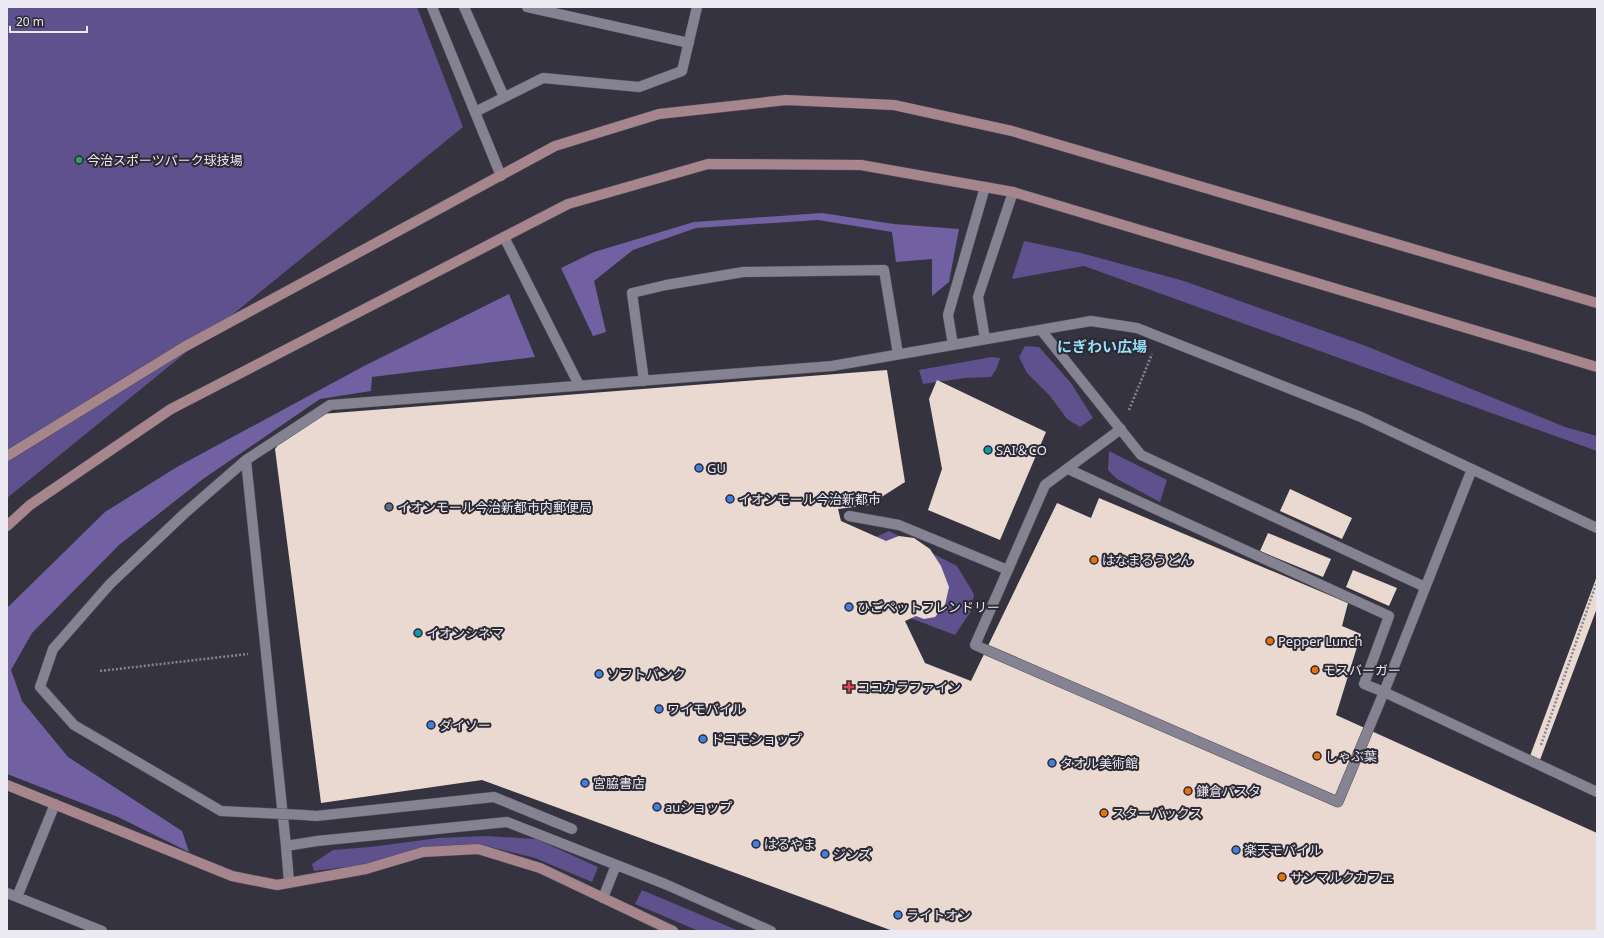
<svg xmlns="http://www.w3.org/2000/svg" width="1604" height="938" font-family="'Noto Sans','Noto Sans JP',sans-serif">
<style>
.green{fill:#5f518d}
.forest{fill:#7161a3}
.building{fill:#e9d9d1}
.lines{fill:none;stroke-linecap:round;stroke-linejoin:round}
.lane-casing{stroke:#53505a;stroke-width:11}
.street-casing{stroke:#53505a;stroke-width:11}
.secondary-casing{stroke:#53505a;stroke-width:11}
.path{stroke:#86848e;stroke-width:2.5;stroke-dasharray:2 2;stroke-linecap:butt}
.lane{stroke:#858291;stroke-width:10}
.street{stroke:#858291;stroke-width:10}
.secondary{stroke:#a6858c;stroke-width:10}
.lane-bridge-casing{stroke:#53505a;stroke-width:11;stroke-linecap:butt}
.lane-bridge{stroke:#858291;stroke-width:10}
.leisure-dot{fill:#2e9e5b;stroke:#2b2934;stroke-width:1.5}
.culture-dot{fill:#0f9aa8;stroke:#2b2934;stroke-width:1.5}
.shop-dot{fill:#3f7fe0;stroke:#2b2934;stroke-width:1.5}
.service-dot{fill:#5c6f8a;stroke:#2b2934;stroke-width:1.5}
.food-dot{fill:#e8710a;stroke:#2b2934;stroke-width:1.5}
.health-dot{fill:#e0444e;stroke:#2b2934;stroke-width:1.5}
.labels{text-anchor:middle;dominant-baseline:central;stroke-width:4;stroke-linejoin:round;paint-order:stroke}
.poi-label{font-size:13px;fill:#ebe9f1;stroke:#2b2934;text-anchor:start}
.quarter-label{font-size:15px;font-weight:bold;fill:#96dff8;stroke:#2b2934}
</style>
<rect width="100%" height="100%" fill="#35333f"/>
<!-- green -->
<path class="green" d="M7 7H417L463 127 7 498Z
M1024 241 1081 253 1184 281 1366 346 1565 427 1597 436V451L1084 266 1012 279Z
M1025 346 1039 347 1071 383 1093 418 1080 427 1067 419 1050 396 1027 373 1019 357Z
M992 357 1000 358 997 368 991 377 965 378 923 384 919 370Z
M1109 451 1167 480 1160 502 1117 479 1108 470Z
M889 531 957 566 974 594 971 611 955 635 892 611 865 542Z
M486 836 536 839 598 867 592 882 535 858 478 844 423 847 369 864 314 871 312 864 333 850 370 847 439 838Z
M642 890 739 931H699L635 904Z"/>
<!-- forest -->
<path class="forest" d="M822 213 894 224 959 229 949 282 932 296V259L896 262 892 232 818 220 696 228 633 250 594 281 606 332 593 336 561 268 594 252 694 222Z
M509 294 535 357 372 377 371 391 320 399 203 479 119 545 32 633 11 670 22 701 68 757 182 831 189 852 118 817 7 774V608L105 512 177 467 364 366Z"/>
<!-- building -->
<path class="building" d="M887 370 905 482 869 505 838 509 841 521 886 541 899 536 914 538 930 549 941 566 949 587 945 605 935 617 924 619 916 616 905 621 925 663 971 681 1057 503 1091 518 1099 498 1348 603 1342 626 1361 634 1336 715 1597 833V931H893L482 780 321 803 275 449 294 424 321 414Z
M937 380 1046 432 1000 540 928 510 942 469 929 399Z
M1290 489 1352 518 1342 539 1280 511Z
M1268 533 1331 559 1323 577 1260 551Z
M1353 570 1397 588 1389 606 1346 587Z
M1597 576V608L1540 760 1530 756Z"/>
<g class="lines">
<!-- lane casing -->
<g class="lane-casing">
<path id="lane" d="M464 7 504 97
M527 7 689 43
M475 112 543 78 639 87 682 71 697 7
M504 237 579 385
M1041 330 1141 455 1425 587
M985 339 978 297 1013 192
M953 345 948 315 985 187
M644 381 632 293 666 285 743 272 884 270 898 354
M246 460 286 846
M1472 469 1384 692 1597 792
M55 804 17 897 102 931
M262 813 221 811 74 725 40 687 53 649 110 584 185 513 246 460 330 405 832 366 1091 321 1137 328 1361 417 1597 528
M304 815 316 816 494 797 572 829
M289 882 286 846 317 841 507 822 665 884 771 931
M7 893 17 897
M603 898 616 865"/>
</g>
<!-- street casing -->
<g class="street-casing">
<path id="street" d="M432 7 501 176
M1068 469 1389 616 1364 684 1384 692 1338 802 975 645 1045 485 1121 429
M849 516 899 525 1008 570"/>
</g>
<!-- secondary casing -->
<g class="secondary-casing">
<path id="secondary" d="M7 456 184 347 555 146 659 114 786 100 894 105 1012 131 1597 303
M7 526 30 505 171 409 568 204 708 164 861 165 1013 192 1597 367
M7 785 232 876 277 885 366 869 423 852 478 849 540 868 673 931"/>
</g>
<!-- path -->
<path class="path" d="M1129 410 1152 354
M100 671 248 654
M1541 745 1597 581"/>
<!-- lane -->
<use href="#lane" class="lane"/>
<!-- street -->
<use href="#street" class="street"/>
<!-- secondary -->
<use href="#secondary" class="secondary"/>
<!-- lane-bridge casing -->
<g class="lane-bridge-casing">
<path id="lane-bridge" d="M262 813 304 815"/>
</g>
<!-- lane-bridge -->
<use href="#lane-bridge" class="lane-bridge"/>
</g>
<!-- markers -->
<circle class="leisure-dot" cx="79" cy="160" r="4"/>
<g class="culture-dot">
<circle cx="988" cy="450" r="4"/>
<circle cx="418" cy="633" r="4"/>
</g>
<g class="shop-dot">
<circle cx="699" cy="468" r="4"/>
<circle cx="730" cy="499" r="4"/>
<circle cx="849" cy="607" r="4"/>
<circle cx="599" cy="674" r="4"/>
<circle cx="659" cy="709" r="4"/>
<circle cx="431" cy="725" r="4"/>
<circle cx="703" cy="739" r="4"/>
<circle cx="1052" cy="763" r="4"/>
<circle cx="585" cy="783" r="4"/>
<circle cx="657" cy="807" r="4"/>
<circle cx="756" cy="844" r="4"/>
<circle cx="1236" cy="850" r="4"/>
<circle cx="825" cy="854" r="4"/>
<circle cx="898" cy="915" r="4"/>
</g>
<circle class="service-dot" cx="389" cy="507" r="4"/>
<g class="food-dot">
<circle cx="1094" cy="560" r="4"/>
<circle cx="1270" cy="641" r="4"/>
<circle cx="1315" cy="670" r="4"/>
<circle cx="1317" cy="756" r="4"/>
<circle cx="1188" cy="791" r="4"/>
<circle cx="1104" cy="813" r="4"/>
<circle cx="1282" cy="877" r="4"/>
</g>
<path class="health-dot" d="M847 681h4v4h4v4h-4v4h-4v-4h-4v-4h4z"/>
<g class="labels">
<!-- poi labels -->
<g class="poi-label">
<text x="87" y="160">今治スポーツパーク球技場</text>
<text x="996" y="450">SAI＆CO</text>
<text x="707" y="468">GU</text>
<text x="738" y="499">イオンモール今治新都市</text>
<text x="397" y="507">イオンモール今治新都市内郵便局</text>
<text x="1102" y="560">はなまるうどん</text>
<text x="857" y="607">ひごペットフレンドリー</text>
<text x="426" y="633">イオンシネマ</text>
<text x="1278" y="641">Pepper Lunch</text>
<text x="1323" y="670">モスバーガー</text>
<text x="607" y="674">ソフトバンク</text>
<text x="857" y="687">ココカラファイン</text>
<text x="667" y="709">ワイモバイル</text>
<text x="439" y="725">ダイソー</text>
<text x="711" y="739">ドコモショップ</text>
<text x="1325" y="756">しゃぶ葉</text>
<text x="1060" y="763">タオル美術館</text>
<text x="593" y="783">宮脇書店</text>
<text x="1196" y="791">鎌倉パスタ</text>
<text x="665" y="807">auショップ</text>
<text x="1112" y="813">スターバックス</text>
<text x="764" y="844">はるやま</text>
<text x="1244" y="850">楽天モバイル</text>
<text x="833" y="854">ジンズ</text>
<text x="1290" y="877">サンマルクカフェ</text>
<text x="906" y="915">ライトオン</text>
</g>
<!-- quarter labels -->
<g class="quarter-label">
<text x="1102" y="346">にぎわい広場</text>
</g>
</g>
<!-- border -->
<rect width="1604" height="938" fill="none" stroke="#ebe9f1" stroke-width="16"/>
<!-- scale -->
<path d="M10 26v6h77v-6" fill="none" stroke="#ebe9f1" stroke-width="2"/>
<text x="16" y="26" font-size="12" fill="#ebe9f1" stroke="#2b2934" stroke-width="3" paint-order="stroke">20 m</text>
</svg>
